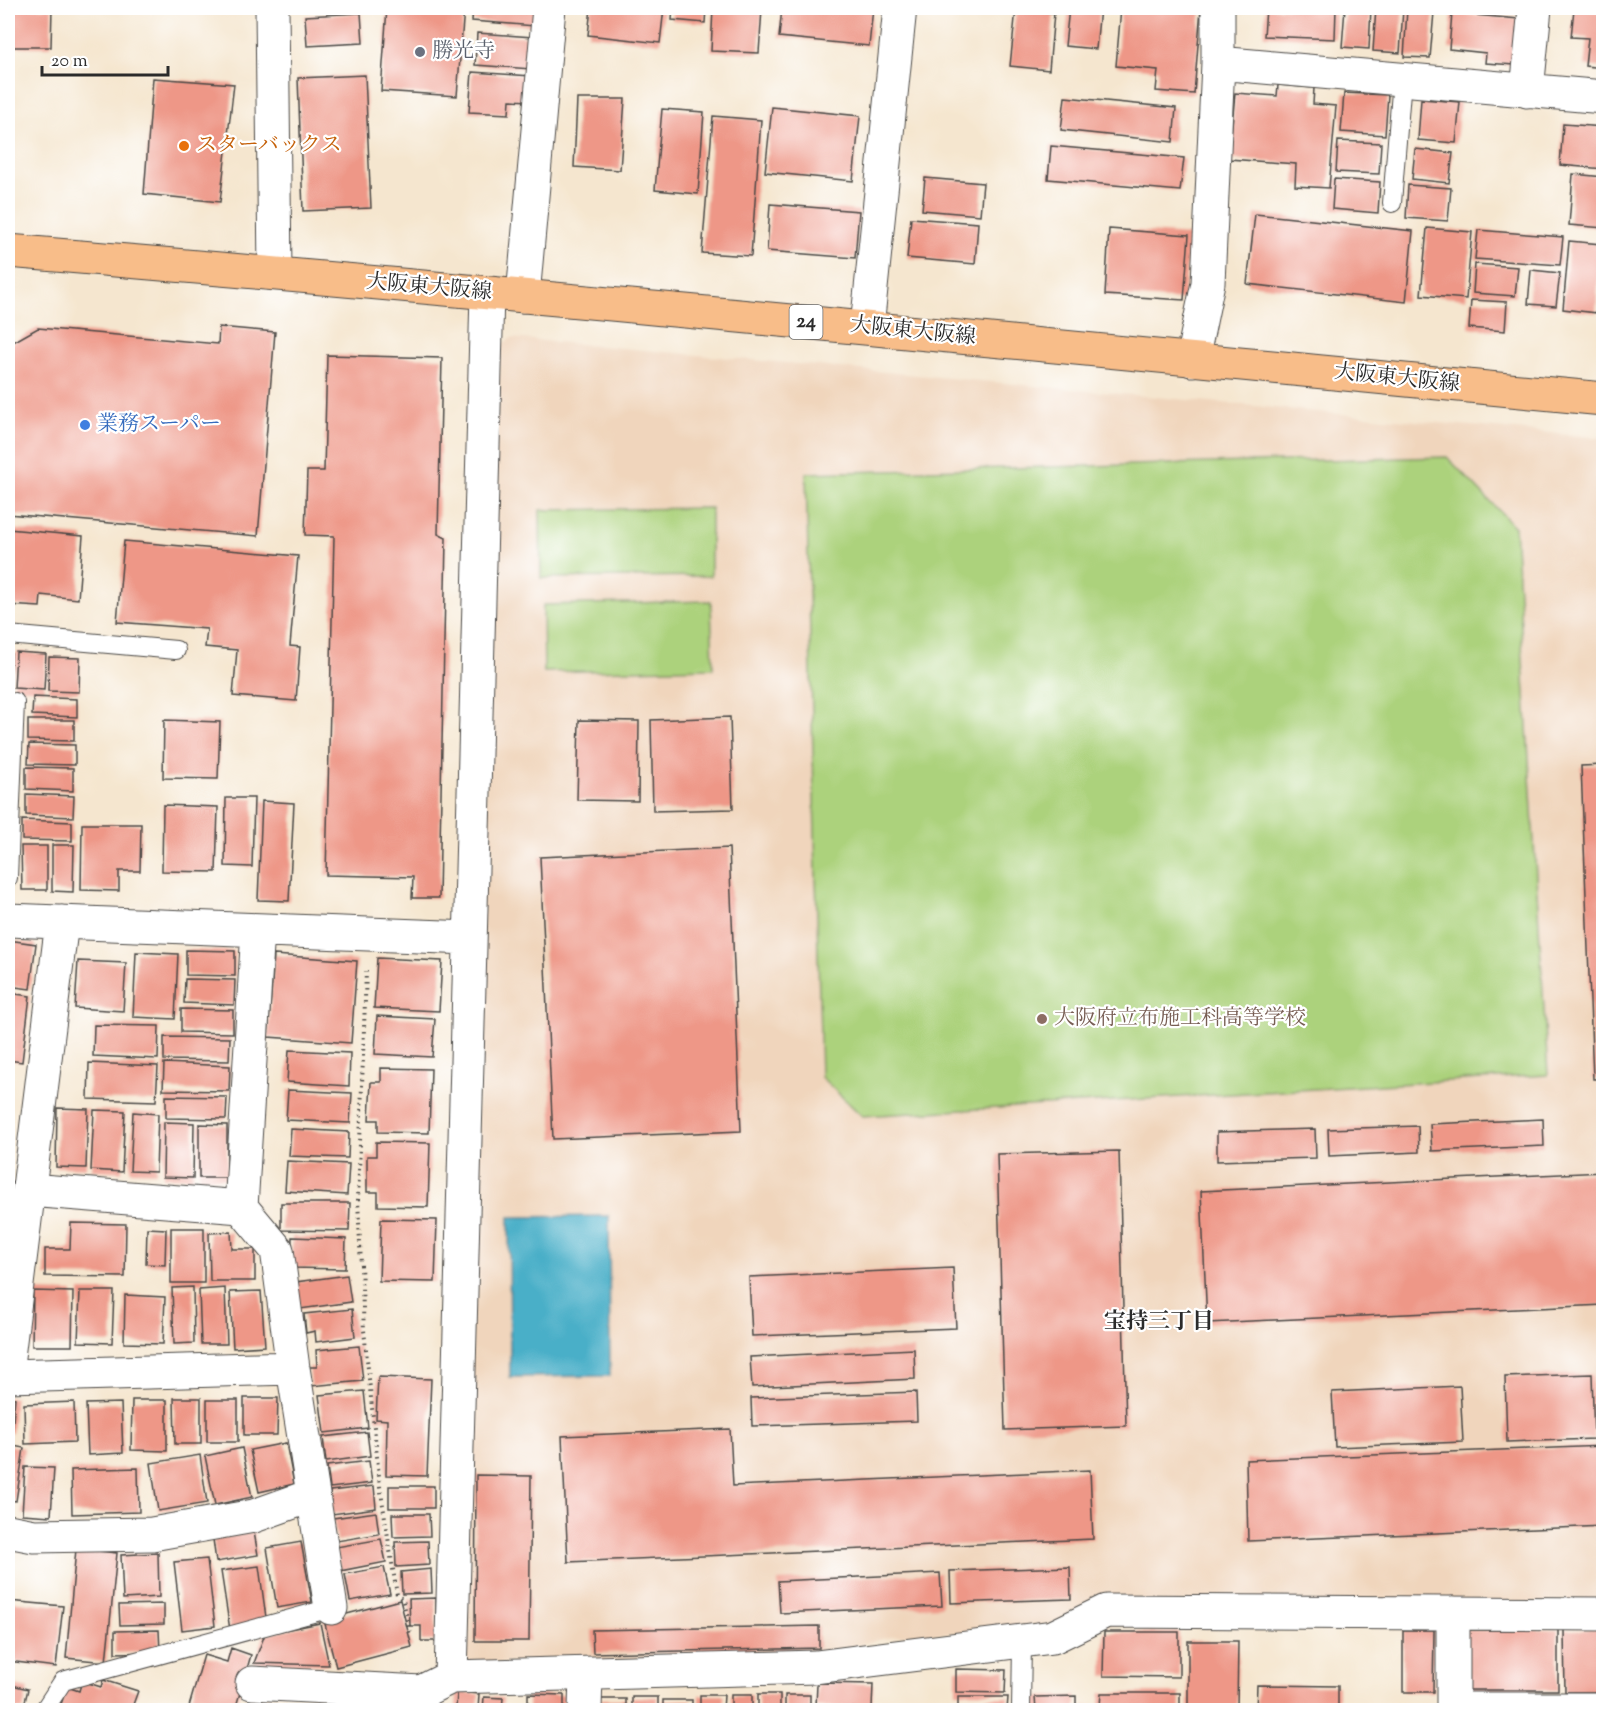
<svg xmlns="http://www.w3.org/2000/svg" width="1611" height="1718" font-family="'Sorts Mill Goudy','Noto Serif JP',serif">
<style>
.built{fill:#f0d5bc}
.green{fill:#acd27b;stroke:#6c7e53;stroke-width:1.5}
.water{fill:#49afc8;stroke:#3a6d7a;stroke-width:1.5}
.building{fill:#ee9787}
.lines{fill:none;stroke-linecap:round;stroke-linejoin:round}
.service-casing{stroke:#494744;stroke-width:20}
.minor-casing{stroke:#494744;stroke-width:35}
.primary-casing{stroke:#494744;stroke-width:35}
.path{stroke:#494744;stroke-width:4;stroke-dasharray:1.5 4.5;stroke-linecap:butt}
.service{stroke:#fff;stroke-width:18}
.minor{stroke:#fff;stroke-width:33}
.primary{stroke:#f8bd89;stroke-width:33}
.worship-dot{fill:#6b7280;stroke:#fff;stroke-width:2}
.food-dot{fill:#e8710a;stroke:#fff;stroke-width:2}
.shop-dot{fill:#3f7fe0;stroke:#fff;stroke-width:2}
.education-dot{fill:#8d6e63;stroke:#fff;stroke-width:2}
.labels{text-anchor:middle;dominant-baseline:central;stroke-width:4.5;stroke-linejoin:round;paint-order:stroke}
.shield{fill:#fff;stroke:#6b6b6b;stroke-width:1.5}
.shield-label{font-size:20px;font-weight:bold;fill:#2b2b2b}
.worship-label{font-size:21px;fill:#5b616d;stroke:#fff;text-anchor:start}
.food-label{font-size:21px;fill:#c56008;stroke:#fff;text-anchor:start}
.street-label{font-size:21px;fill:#2b2b2b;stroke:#fff}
.shop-label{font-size:21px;fill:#366cbe;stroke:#fff;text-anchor:start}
.education-label{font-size:21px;fill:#785e54;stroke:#fff;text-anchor:start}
.neighbourhood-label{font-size:22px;font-weight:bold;fill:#2b2b2b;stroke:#fff}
</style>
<rect width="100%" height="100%" fill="#fff"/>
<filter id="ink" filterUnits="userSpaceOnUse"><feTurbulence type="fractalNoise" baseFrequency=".0167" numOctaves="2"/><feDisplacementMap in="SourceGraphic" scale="12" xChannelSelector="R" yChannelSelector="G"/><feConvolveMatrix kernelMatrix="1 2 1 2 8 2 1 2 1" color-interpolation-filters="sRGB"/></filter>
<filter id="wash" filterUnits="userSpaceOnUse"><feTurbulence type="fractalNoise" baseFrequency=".008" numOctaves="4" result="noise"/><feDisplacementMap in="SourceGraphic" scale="24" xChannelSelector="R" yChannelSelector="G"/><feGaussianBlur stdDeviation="1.35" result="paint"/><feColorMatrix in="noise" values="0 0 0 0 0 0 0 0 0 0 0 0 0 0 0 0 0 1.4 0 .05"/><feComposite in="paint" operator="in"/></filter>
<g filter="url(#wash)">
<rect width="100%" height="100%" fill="#f5e6cf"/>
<!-- built -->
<path class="built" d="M512 338 1603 438V1600L895 1636 811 1656 463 1664 498 346Z"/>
<!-- green -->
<path class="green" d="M1447 457 1515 527 1548 1075 862 1116 821 1077 806 473Z
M711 508V576L541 578 540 510Z
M711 601 713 668 544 672 543 605Z"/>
<!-- water -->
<path class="water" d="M609 1216 610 1376 510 1377 509 1217Z"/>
<g id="blocks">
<!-- building -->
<path class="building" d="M8 8H52L51 47H8Z
M387 8H464L457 96 381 91Z
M473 8H537L535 26 472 21Z
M591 8H664L660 43 588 35Z
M673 8H706L705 23 672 20Z
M713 8 762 9 759 53 711 51Z
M782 8H873L869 46 779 37Z
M1069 8H1100L1096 49 1065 46Z
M1121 8H1201L1194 94 1156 91 1158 70 1116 66Z
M1266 8H1336L1335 39 1264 36Z
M1345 8H1371L1369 49 1342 47Z
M1376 8 1403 9 1400 53 1373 51Z
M1483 8H1526L1525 14 1483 11Z
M1016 9 1054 13 1049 70 1010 66Z
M1407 9 1434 12 1430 58 1404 57Z
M1574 9 1604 12V68L1585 66 1588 38 1571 37Z
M361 13 363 43 307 46 305 16Z
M1452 13 1519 19 1515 65 1485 63 1486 53 1449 49Z
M477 33 533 37 531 69 475 65Z
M472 72 532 76 530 101 510 100 509 114 469 112Z
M365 75 371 208 303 211 298 78Z
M153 78 234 84 220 202 144 194Z
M1278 85 1314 88 1313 104 1336 106 1329 188 1295 186 1296 164 1229 159 1235 93 1277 96Z
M1344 93 1388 95 1385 135 1341 132Z
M1065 97 1176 108 1173 142 1061 130Z
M577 99H625L620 170 574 167Z
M1421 99 1460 102 1456 143 1418 140Z
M772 107 860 116 853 181 765 172Z
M662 109 704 112 698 194 655 190Z
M713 116 761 120 751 256 702 253Z
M1563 124 1604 127V169L1560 165Z
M1338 141 1381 143 1379 174 1336 172Z
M1051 146 1184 158 1180 191 1048 179Z
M1415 149 1453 153 1449 183 1412 179Z
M1573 174 1604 177V228L1569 225Z
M925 178 983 183 980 215 922 210Z
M1334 179 1380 182 1378 213 1332 209Z
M1408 185 1451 188 1448 221 1406 218Z
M770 204 859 211 855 258 767 251Z
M1255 214 1413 231 1406 302 1247 284Z
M911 218 978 223 975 264 907 258Z
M1427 228 1472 232 1466 299 1421 295Z
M1109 229 1189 235 1184 300 1105 295Z
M1478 230 1563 237 1560 265 1475 259Z
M1569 241 1601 244 1596 313 1563 309Z
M1475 264 1518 267 1515 296 1473 293Z
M1531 270 1560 273 1556 306 1528 304Z
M1471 300 1507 302 1505 331 1469 328Z
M219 327 275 332 258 536 8 514V345L38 328 218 344Z
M327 355 442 358 438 534 446 538 439 898H412L413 877 326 875 334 536 305 535 307 471H324Z
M8 529 83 536 78 599 41 595 40 607 8 605Z
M124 541 298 556 290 646 300 647 296 701 233 696 237 650 205 647 207 629 117 622Z
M16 652 46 654 44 690 14 688Z
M8 653H11L10 689H8Z
M49 657 80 658 79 692 48 691Z
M33 697 77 699V717L32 715Z
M730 717 733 809 653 811 651 720Z
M28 720H74V741L28 740Z
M164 720 220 722 218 779 163 778Z
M579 720 639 721 638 801 577 800Z
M29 744 75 745V765L28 764Z
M1604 765V1079H1593L1581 766Z
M26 767 73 768V791L26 789Z
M26 794 74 796 73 817 26 815Z
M226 798H254L252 867 225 866Z
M262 801 294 803 289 901 258 900Z
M163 805 218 807 216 872 162 871Z
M22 820 72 822V841L22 840Z
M82 824H141L140 871H119V891L81 890Z
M52 845H74L73 892 52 891Z
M21 846H47V890H22Z
M729 848 741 1131 553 1139 540 857Z
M8 940 36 944 30 989 8 986Z
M186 950 235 951V976L186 975Z
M136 952 178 954 175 1019 133 1017Z
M274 955 357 961 351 1043 268 1037Z
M377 958 442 961 439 1011 374 1008Z
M78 961 126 963 123 1011 75 1008Z
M185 979 235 980 234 1005 184 1003Z
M8 993 30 996 22 1062 8 1060Z
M181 1009 233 1010V1033L181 1032Z
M377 1016 435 1019 432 1057 375 1054Z
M94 1025 159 1026 158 1059 93 1056Z
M164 1037 230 1038 229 1061 164 1060Z
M289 1050 350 1053 349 1086 287 1082Z
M89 1063 158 1066 156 1101 88 1099Z
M164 1063 230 1066 229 1091 163 1090Z
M381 1068 431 1069 429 1133 378 1132V1120H369L371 1082H381Z
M288 1090 352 1093 350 1123 286 1120Z
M166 1096 227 1097 226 1119 166 1118Z
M57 1108 88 1109 86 1168 56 1167Z
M94 1110 125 1111 122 1172 91 1170Z
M133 1112 158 1114 156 1172 130 1171Z
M1543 1119 1544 1146 1432 1151 1430 1124Z
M164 1122 194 1123 193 1178 163 1177Z
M199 1124 227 1125V1178H199Z
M1418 1126 1419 1152 1329 1156 1328 1129Z
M291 1129 349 1132 348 1158 289 1156Z
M1315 1129 1316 1158 1217 1161V1132Z
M376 1142 430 1143 428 1207 378 1206V1192H367V1156H376Z
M1119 1151 1126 1426 1005 1430 997 1154Z
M287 1161 349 1164 347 1195 285 1191Z
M1604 1172V1305L1207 1323 1201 1191Z
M281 1203H350L349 1231 281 1230Z
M381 1219 437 1220 435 1282 379 1281Z
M71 1223 126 1224 125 1277 45 1276V1249H70Z
M147 1228 166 1229 165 1265 146 1264Z
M171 1228H204V1283H171Z
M231 1232 232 1249H255V1281H210L209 1233Z
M292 1237 346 1239 345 1269 291 1268Z
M953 1268 956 1328 752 1336 749 1277Z
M347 1275 351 1302 300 1309 296 1282Z
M193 1287 194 1343 174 1344 172 1288Z
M225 1288 227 1344H201L199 1290Z
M33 1291 73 1292 72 1346H32Z
M80 1291H114L112 1343 78 1342Z
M261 1291 265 1346 233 1348 230 1292Z
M125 1295 165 1297 163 1344 124 1343Z
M352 1309 355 1337 316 1342 315 1331 306 1333 304 1314Z
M359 1346 363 1381 311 1386 309 1367H317L316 1350Z
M914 1349 915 1379 752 1387 750 1357Z
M1592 1374 1594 1439 1507 1442 1505 1377Z
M378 1377 431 1379 427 1476 386 1475 387 1420 376 1419Z
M1460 1386 1463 1442 1335 1447 1332 1392Z
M364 1391 368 1428 324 1433 319 1395Z
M916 1392 917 1421 752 1426 751 1398Z
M8 1397 15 1398 12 1433H8Z
M174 1398H201V1444H175Z
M244 1398H278L277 1435H244Z
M132 1400H167V1451L131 1450Z
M207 1400H238V1442H207Z
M74 1402 75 1442 25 1444 24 1404Z
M121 1403 123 1453 88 1455 86 1404Z
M730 1429 733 1486 1090 1470 1093 1539 568 1562 562 1436Z
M367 1432 370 1456 326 1462 323 1437Z
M286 1443 294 1484 259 1492 250 1450Z
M8 1445 24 1448 16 1501 8 1500Z
M1604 1446V1526L1248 1541 1246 1460Z
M242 1448 252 1497 215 1505 205 1456Z
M200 1455 207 1503 158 1511 151 1463Z
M369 1461 372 1483 330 1488 327 1466Z
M25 1467 54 1468 51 1516 22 1514Z
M138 1468 139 1512 72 1514 71 1470Z
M476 1475 531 1476 529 1641H475Z
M374 1486 376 1508 332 1514 330 1491Z
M389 1486H434V1508H389Z
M376 1512 379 1534 337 1541 333 1518Z
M392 1514H429L430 1536 393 1537Z
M254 1532 258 1555 216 1562 213 1539Z
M381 1539 386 1562 340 1571 336 1547Z
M428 1541 429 1565 396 1567 395 1542Z
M301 1542 312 1602 277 1608 267 1548Z
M76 1549 117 1553 106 1662 66 1658Z
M158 1553 159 1597 123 1599 121 1555Z
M207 1559 215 1626 182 1630 174 1562Z
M259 1566 267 1625 230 1630 221 1571Z
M384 1567 390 1594 350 1601 345 1574Z
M1070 1567 1071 1599 951 1603 950 1571Z
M431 1569 432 1593 402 1594 401 1572Z
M940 1573 942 1606 780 1613 778 1581Z
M436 1598V1641H421V1626H410L409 1599Z
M400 1600 412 1647 336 1667 324 1620Z
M8 1601 63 1606 56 1667 8 1661Z
M164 1604V1624L120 1625 119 1605Z
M320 1623 329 1665 254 1663 265 1634Z
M819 1626V1648L593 1653 592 1630Z
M1604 1629V1692H1565L1564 1630Z
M159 1630 160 1652 115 1653V1631Z
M1403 1630H1434L1433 1692H1403Z
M1463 1630H1558V1690H1463Z
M1104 1632H1179V1677L1103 1676Z
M1188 1641H1238L1237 1710H1188Z
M231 1648 251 1655 235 1710H188L204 1655 227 1662Z
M956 1669 1006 1670 1005 1693 956 1692Z
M103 1680 138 1691 131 1710H59L67 1687 79 1691 82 1681 101 1687Z
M817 1683 873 1684 872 1708 816 1707Z
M8 1684 28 1689 23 1710H8Z
M1257 1685 1338 1686V1710H1256Z
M457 1692 479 1694 478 1710H436V1707L456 1709Z
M1101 1693H1180V1710H1084V1706H1100Z
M528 1694 564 1695V1710H528Z
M758 1694H780V1710H758Z
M700 1695H724L723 1710H700Z
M731 1695H752V1710H731Z
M785 1695H810V1710H785Z
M1076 1696V1710H1036L1035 1697Z
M252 1697 401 1706 400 1710H245Z
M484 1697 503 1698 502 1710H483Z
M632 1697H658V1710H632Z
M958 1697H1008L1007 1710H958Z
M601 1699H626V1710H601Z
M663 1700H692V1710H663Z"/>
</g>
</g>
<g filter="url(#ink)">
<use href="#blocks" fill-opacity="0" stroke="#494744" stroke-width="1.5"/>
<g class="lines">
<!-- service casing -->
<g class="service-casing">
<path id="service" d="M1392 203 1402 79
M8 635 176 650
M8 878 15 702
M44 1710 63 1681 331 1608
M1021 1710 1022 1641"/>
</g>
<!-- minor casing -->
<g class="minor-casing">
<path id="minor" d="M272 8 275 273
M1218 63 1604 97
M1527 91 1535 8
M523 296 549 8
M867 327 900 8
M1192 360 1208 283 1218 63V8
M8 920 470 938
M29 1190 241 1207 277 1250 293 1368 331 1608
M241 1207 258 930
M8 1357 62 922
M8 1376 293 1368
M8 1531 34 1536 152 1534 254 1516 313 1495
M1453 1613V1709H1604
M451 1677 487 293
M252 1683 421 1692
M419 1710 421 1692 451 1677 816 1667 1053 1637 1106 1611 1604 1614
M585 1710 586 1674"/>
</g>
<!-- primary casing -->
<g class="primary-casing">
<path id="primary" d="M8 251C540 295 1072 348 1604 399"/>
</g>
<!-- path -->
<path class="path" d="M366 971 358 1200 364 1330 380 1486 397 1595 403 1600 411 1635"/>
<!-- service -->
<use href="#service" class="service"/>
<!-- minor -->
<use href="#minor" class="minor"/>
<!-- primary -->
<use href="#primary" class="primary"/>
</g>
</g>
<!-- markers -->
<circle class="worship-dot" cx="420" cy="52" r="6"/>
<circle class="food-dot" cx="184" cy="146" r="6"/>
<circle class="shop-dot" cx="85" cy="425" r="6"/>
<circle class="education-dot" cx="1042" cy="1019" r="6"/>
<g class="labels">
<!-- shield labels -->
<rect class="shield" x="789.5" y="305" width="33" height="34" rx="4.5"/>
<g class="shield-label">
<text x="806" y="322">24</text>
</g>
<!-- worship labels -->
<g class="worship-label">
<text x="432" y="52">勝光寺</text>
</g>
<!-- food labels -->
<g class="food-label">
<text x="196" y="146">スターバックス</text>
</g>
<!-- street labels -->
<g class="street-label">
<text transform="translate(429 288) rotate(5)">大阪東大阪線</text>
<text transform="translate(913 332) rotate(6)">大阪東大阪線</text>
<text transform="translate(1397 379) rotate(6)">大阪東大阪線</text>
</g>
<!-- shop labels -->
<g class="shop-label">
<text x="97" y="425">業務スーパー</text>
</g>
<!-- education labels -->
<g class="education-label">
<text x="1054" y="1019">大阪府立布施工科高等学校</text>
</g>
<!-- neighbourhood labels -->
<g class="neighbourhood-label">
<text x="1159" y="1323">宝持三丁目</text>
</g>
</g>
<!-- margin -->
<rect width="1611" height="1718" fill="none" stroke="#fff" stroke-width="30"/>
<!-- scale -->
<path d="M42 66v9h126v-9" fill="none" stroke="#2b2b2b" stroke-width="3"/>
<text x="51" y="66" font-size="18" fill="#2b2b2b" stroke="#ffffff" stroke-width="4.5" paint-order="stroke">20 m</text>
</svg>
